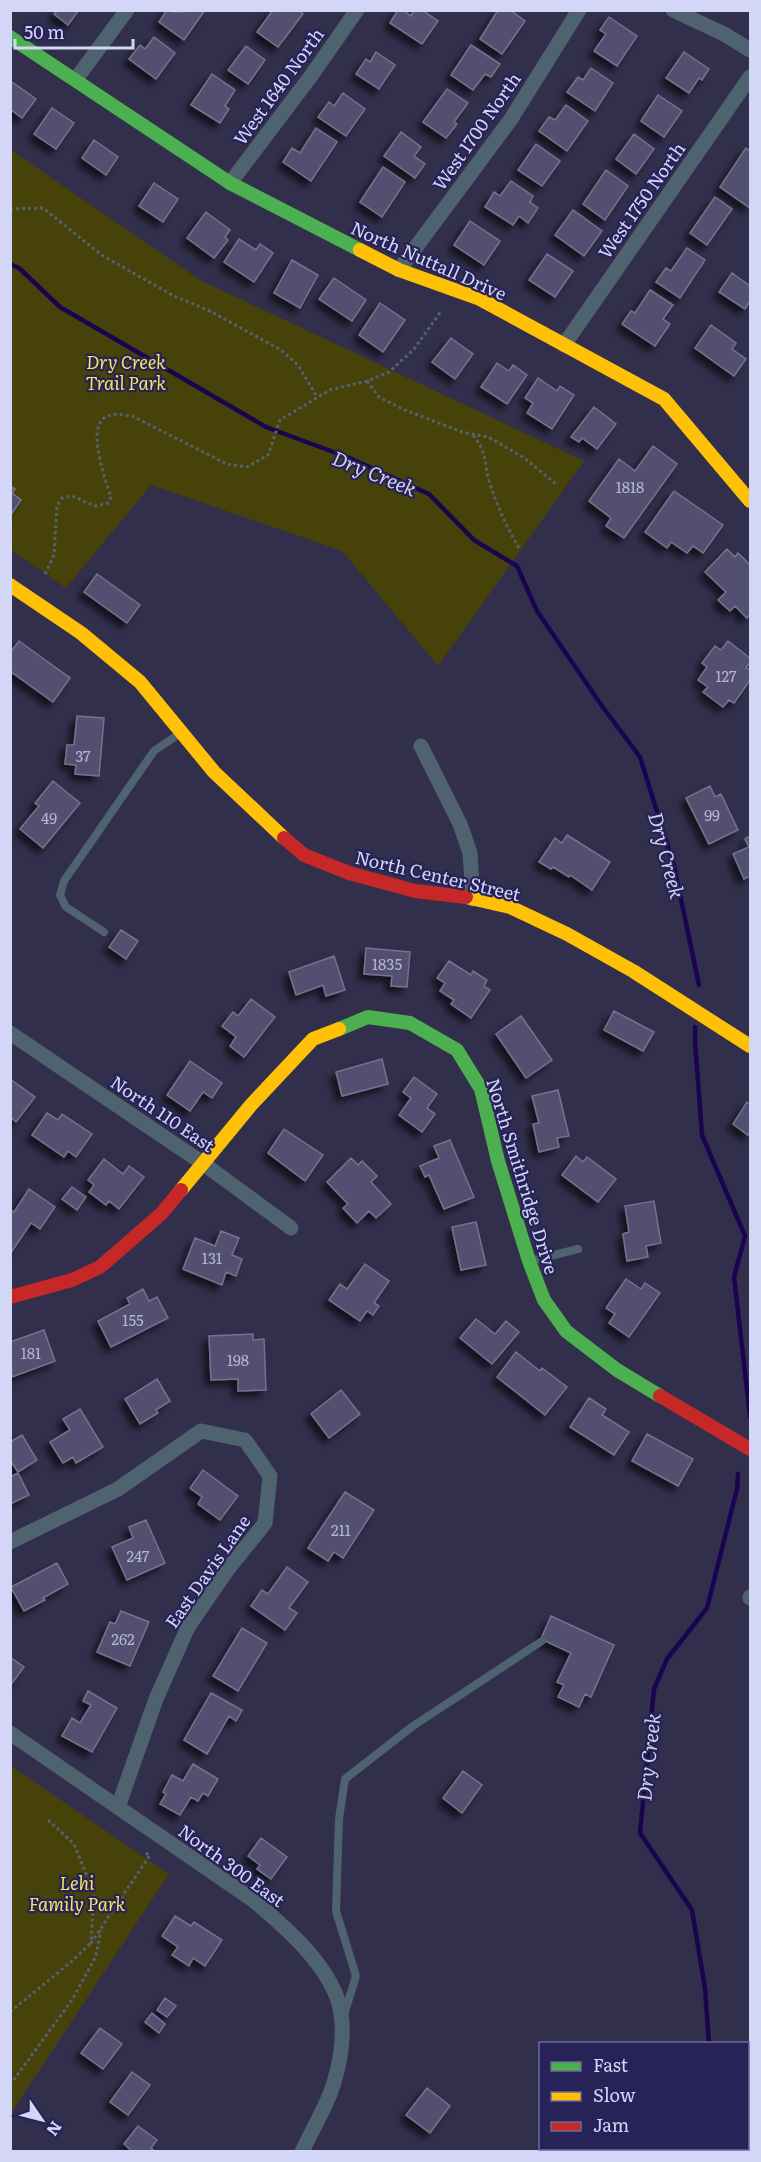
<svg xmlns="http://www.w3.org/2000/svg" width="761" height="2162" font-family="Literata,serif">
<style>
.green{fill:#47410a}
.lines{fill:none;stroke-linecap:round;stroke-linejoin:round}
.stream{stroke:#1a0450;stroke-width:4.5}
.building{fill:#534f71;stroke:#74738c;stroke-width:1.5;filter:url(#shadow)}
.path{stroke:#55616f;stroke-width:3;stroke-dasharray:3 3;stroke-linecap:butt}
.lane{stroke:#4e626f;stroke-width:8}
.street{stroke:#4e626f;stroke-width:15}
.fast{stroke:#4caf50;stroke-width:14}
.slow{stroke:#ffc107;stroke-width:14}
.jam{stroke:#c62828;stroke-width:14}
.labels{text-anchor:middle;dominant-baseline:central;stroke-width:4.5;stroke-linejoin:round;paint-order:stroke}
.number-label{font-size:15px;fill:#b4b4d6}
.street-label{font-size:18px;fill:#d4d6f8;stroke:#272258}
.park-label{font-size:18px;font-style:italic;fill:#f4e55f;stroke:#272258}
.water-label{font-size:20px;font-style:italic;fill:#d0d1ed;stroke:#272258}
</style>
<defs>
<filter id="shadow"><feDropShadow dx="-5.5" dy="5.5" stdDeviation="3" flood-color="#0009"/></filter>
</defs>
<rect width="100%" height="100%" fill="#312f4b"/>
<!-- green -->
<path class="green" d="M11 150 200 280 584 461 438 666 342 551 151 485 66 588 11 550Z
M11 1766 169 1874 11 2113Z"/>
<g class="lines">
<!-- stream -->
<path class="stream" d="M10 264 19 268 60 307 266 427 347 457 429 494 474 540 517 566 537 611 602 706 640 757 674 866 699 985
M695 1027V1041L702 1135 745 1236 734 1277 750 1416
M709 2044 705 1988 692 1910 640 1833 654 1689 667 1659 707 1608 737 1489 738 1474
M693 2152V2148"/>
</g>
<!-- building -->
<path class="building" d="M57 10H79L68 25 54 14Z
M167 10 175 12 205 10 184 40 159 22Z
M273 10H298L303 14 278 47 257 32Z
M398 10H403L411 16 414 10H422L438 21 422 44 390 23Z
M498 10H510L525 21 502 54 480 39Z
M609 17 637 36 617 66 594 51 606 34 600 30Z
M154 37 175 53 156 79 129 59 140 45 145 49Z
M471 45 500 64 491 77 485 74 473 90 451 75Z
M246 46 265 60 248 84 228 70Z
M376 52 395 65 379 89 356 74 366 59 370 62Z
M684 52 709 69 702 80 699 78 689 93 666 78Z
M591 68 613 83 595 111 567 92 578 77 583 80Z
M212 74 235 90 225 106 229 109 220 123 191 105Z
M12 82 36 99 22 118 10 109V84Z
M447 89 468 103 454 122 457 124 446 138 423 122Z
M343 93 365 109 346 136 318 117 329 102 334 106Z
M658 95 682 111 664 137 641 121Z
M566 105 588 121 567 151 539 131 549 117 555 120Z
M52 108 74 123 56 149 34 134Z
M316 128 337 142 311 181 283 162 292 148 300 153Z
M401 132 421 147 414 156 425 164 415 178 384 156Z
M634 134 654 149 636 174 616 159Z
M94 140 118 157 106 175 82 158Z
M536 144 560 161 542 186 518 170Z
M746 148 750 151V208L720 187Z
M383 167 405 182 382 217 360 202Z
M606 170 628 186 605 220 583 204Z
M511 181 533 196 530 202 538 208 528 223 519 216 513 225 485 207 494 192 500 196Z
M154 183 178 199 163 222 139 206Z
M715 197 732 209 707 245 690 233Z
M573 210 602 231 584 256 555 235Z
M206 212 230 230 225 237 228 240 214 258 187 238Z
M470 221 500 241 484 265 454 245Z
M239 239 256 250 260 244 273 253 254 282 224 262Z
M687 248 705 260 680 298 656 282 666 268 671 271Z
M547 254 573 271 555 297 529 280Z
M292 260 318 275 300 308 274 293Z
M732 273 750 286V301L745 309 719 292Z
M334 278 366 300 352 321 319 299Z
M650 290 673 305 663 319 670 324 655 346 622 324 631 311 635 313Z
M380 303 405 320 383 352 359 335Z
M711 325 736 343 732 349 746 359 734 376 695 348Z
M451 338 473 354 455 379 432 362Z
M497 363 509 371 513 365 527 375 507 404 481 387Z
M538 378 557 391 560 386 574 395 552 429 527 413 533 403 525 398Z
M594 407 616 424 597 449 582 438 579 442 571 437Z
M653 446 677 464 624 538 606 526 611 518 589 501 619 459 635 471Z
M10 486 15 489 12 493 21 500 10 516Z
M674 491 723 525 703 553 693 546 687 553 671 542 667 548 645 532Z
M727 549 735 557 738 553 750 565V614L747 618 735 606 730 611 718 600 726 592 705 572Z
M97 574 140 605 127 623 84 592Z
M19 641 70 678 53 702 10 671V653Z
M728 641 750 658V662L746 668 750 670V680L734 703 729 700 723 707 703 692 708 687 698 680 707 667 702 663 715 646 721 650Z
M77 716 104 718 99 776 75 774 76 765 65 764 67 745H74Z
M53 781 80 803 43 848 20 829 39 806 35 803Z
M710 786 715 797 721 794 738 830 709 844 686 798Z
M567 835 610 862 592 890 570 875 569 877 553 867 551 869 539 862 555 838 562 843Z
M750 836V876L744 879 733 854 749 847 745 839Z
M121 930 138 941 126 959 109 947Z
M366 948 410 952 407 987 391 986 392 976 364 974Z
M334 956 345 990 326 996 323 985 296 995 289 972Z
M449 961 471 975 473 971 487 980 484 986 490 990 471 1018 451 1004 454 1000 440 991 445 983 437 978Z
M251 999 275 1017 244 1057 230 1046 236 1037 222 1026 233 1012 238 1016Z
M614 1011 654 1032 643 1051 604 1030Z
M521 1016 552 1060 526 1078 496 1034Z
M382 1059 388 1084 342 1096 336 1072Z
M190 1061 222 1083 212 1098 203 1092 190 1111 167 1095Z
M414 1077 437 1094 427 1108 435 1114 422 1132 399 1115 411 1098 403 1092Z
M10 1079 35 1097 16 1122 10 1117Z
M558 1090 569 1136 557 1138 559 1147 539 1152 533 1124 539 1123 532 1096Z
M747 1102 750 1104V1131L748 1135 733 1124Z
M47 1113 58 1120 62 1114 92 1134 76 1157 68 1151 64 1157 32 1135Z
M284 1129 323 1155 305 1181 268 1153Z
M450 1140 474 1197 444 1209 429 1175 425 1177 420 1166 439 1158 434 1146Z
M576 1156 583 1162 587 1157 616 1179 598 1202 562 1175Z
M351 1158 358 1165 362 1161 377 1176 371 1182 391 1204 376 1218 369 1211 357 1223 343 1208 348 1204 327 1182Z
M104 1159 123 1174 129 1166 144 1177 119 1209 109 1201 106 1205 89 1192 94 1185 88 1180Z
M72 1187 86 1197 77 1210 62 1199Z
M29 1189 55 1207 40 1229 31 1223 10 1254V1210L14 1212Z
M654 1201 661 1243 646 1246 648 1257 627 1261 623 1234 629 1232 625 1206Z
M476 1222 486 1265 461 1270 452 1227Z
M221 1231 239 1238 232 1255 242 1259 236 1276 226 1272 222 1285 183 1269 195 1238 215 1246Z
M365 1264 389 1281 374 1303 379 1306 373 1315 367 1311 360 1321 329 1300 340 1284 347 1289Z
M626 1279 641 1289 645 1283 660 1293 629 1337 609 1323 615 1314 606 1308Z
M143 1289 149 1301 157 1297 168 1318 111 1347 98 1321 130 1304 127 1298Z
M476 1319 495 1334 506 1321 519 1332 492 1364 460 1338Z
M44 1330 55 1361 12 1377 10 1342Z
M253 1334V1340L264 1339 266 1390 238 1391V1379L211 1380 209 1336Z
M516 1352 540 1371 542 1368 567 1387 545 1415 497 1377Z
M157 1379 170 1401 156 1410 158 1413 140 1424 125 1399Z
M341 1390 360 1414 329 1438 311 1414Z
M589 1398 606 1409 602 1415 629 1432 614 1455 570 1427Z
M80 1409 103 1447 76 1463 73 1457 63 1463 50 1442 70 1430 63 1419Z
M647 1434 693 1459 678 1486 632 1461Z
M22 1435 37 1460 18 1472 10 1460V1442Z
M203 1470 238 1496 220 1520 198 1504 202 1497 190 1488Z
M18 1473 29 1495 10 1504V1477Z
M345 1492 374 1510 343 1558 334 1552 328 1561 308 1548Z
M146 1520 165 1563 127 1580 112 1547 133 1538 129 1527Z
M57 1563 68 1584 43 1598 45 1600 24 1611 11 1587Z
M287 1567 308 1582 289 1608 297 1613 285 1630 251 1606 262 1590 268 1594Z
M121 1611 149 1622 130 1666 97 1652 110 1622 115 1624Z
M551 1616 614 1645 591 1697 585 1694 579 1707 558 1697 564 1685 557 1682 571 1653 541 1639Z
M242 1628 267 1643 238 1691 213 1676Z
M10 1657 24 1667 10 1686Z
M88 1691 117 1708 92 1752 62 1736 72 1718 80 1723 91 1705 83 1701Z
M211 1693 242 1710 236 1721 229 1716 207 1754 184 1740Z
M193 1764 218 1779 208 1796 203 1793 198 1801 191 1797 180 1815 160 1804 166 1794 163 1792 172 1775 183 1781Z
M463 1771 482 1785 462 1813 443 1798Z
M261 1838 287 1857 271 1879 257 1869 260 1865 248 1856Z
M175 1916 191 1926 194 1922 222 1940 205 1966 193 1958 189 1966 172 1955 178 1947 162 1936Z
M165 1998 176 2006 167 2017 157 2010Z
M152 2013 165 2024 159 2033 145 2022Z
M100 2028 122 2044 103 2069 81 2053Z
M132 2072 150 2085 128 2115 110 2102Z
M427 2088 450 2106 430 2133 406 2115Z
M138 2126 157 2140 151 2148 156 2152H133L124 2144Z"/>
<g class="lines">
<!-- path -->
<path class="path" d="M10 209 43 208 103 256 174 296 210 311 281 350 298 365 317 397
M367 381 379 397 405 410 462 432 488 437 523 457 556 484
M473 435C489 455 483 463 490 484 498 508 508 529 520 550
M45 574 54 555 57 506 62 498 72 496 95 506 108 503 111 497C106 481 87 431 104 418 112 412 123 415 132 416L227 464 247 467 268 455 280 420 330 390 367 381 389 372 414 349 442 310
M48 1820 74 1844 94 1894 91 1943 150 1855 143 1852
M10 2012 72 1961 91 1943
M10 2085 72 2000 96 1956 101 1930"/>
<!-- lane -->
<path class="lane" d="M104 932 66 907 60 895 64 881 154 751 179 734
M530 1261 578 1249
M344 2015 356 1976 336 1911 339 1819 345 1779 413 1726 542 1641"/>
<!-- street -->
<path class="street" d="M673 10 724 34 750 50
M76 79 127 10
M230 183 311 76 357 10
M399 270 511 119 579 10
M564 345 750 77
M421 746 460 824 470 853 473 899
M10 1033 204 1164 291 1228
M10 1542 118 1489 201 1431 245 1440 270 1476 265 1523 228 1569 188 1627 156 1699 118 1807
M750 1598V1597
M10 1733 253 1900C283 1925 321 1958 336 1995 348 2025 341 2065 330 2094 322 2114 311 2132 302 2152"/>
<!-- fast -->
<path class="fast" d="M10 37 230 183 360 250
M339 1029 368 1017 410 1023 457 1050 481 1089 498 1161 529 1261 544 1300 566 1331 617 1370 660 1396"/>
<!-- slow -->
<path class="slow" d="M360 250 399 270 480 299 664 399 750 501
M10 585 81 633 140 682 214 772 284 838
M466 897 510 907 567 934 633 971 750 1046
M181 1190 251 1105 313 1039 339 1029"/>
<!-- jam -->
<path class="jam" d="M284 838 304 855 349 873 415 891 466 897
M10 1297 72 1280 100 1267 161 1214 181 1190
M660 1396 750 1449"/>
</g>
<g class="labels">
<!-- number labels -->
<g class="number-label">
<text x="630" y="486">1818</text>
<text x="726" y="675">127</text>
<text x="83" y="755">37</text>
<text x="712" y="814">99</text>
<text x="49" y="817">49</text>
<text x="387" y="963">1835</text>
<text x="212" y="1257">131</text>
<text x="133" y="1319">155</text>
<text x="31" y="1352">181</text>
<text x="238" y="1359">198</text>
<text x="341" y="1529">211</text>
<text x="138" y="1555">247</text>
<text x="123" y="1638">262</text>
</g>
<!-- street labels -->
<g class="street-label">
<text transform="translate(278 86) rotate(-54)">West 1640 North</text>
<text transform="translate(476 131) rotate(-55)">West 1700 North</text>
<text transform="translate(641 200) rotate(-55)">West 1750 North</text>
<text transform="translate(429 260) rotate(24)">North Nuttall Drive</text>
<text transform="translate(438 875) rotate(13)">North Center Street</text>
<text transform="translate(163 1113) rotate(34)">North 110 East</text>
<text transform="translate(523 1176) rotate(73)">North Smithridge Drive</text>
<text transform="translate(207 1571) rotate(-55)">East Davis Lane</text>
<text transform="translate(232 1865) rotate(36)">North 300 East</text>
</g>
<!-- park labels -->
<g class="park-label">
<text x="126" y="361">Dry Creek<tspan x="126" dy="21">Trail Park</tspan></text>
<text x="77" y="1882">Lehi<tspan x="77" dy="21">Family Park</tspan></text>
</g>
<!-- water labels -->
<g class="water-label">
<text transform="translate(375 472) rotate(22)">Dry Creek</text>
<text transform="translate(668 855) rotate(75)">Dry Creek</text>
<text transform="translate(647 1757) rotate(-84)">Dry Creek</text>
</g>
</g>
<!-- border -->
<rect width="761" height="2162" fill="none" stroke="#d4d6f8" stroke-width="24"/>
<!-- legend -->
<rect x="539" y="2042" width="210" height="108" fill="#272258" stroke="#6c6a98" stroke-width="1.5"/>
<rect x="551" y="2062" width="30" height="9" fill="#4caf50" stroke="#6c6a98" stroke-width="1.5"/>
<text x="593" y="2072" font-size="18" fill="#d4d6f8">Fast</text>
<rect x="551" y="2092" width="30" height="9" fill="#ffc107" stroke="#6c6a98" stroke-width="1.5"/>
<text x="593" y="2102" font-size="18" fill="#d4d6f8">Slow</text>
<rect x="551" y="2122" width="30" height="9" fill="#c62828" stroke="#6c6a98" stroke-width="1.5"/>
<text x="593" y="2132" font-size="18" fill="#d4d6f8">Jam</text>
<!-- north arrow -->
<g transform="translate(42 2120) rotate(125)" stroke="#272258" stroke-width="4.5" paint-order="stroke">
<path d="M0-4.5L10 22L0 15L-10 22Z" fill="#d4d6f8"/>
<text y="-9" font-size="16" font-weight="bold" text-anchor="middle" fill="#d4d6f8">N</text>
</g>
<!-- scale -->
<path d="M15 39v9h118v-9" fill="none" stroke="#d4d6f8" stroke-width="3"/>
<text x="24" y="39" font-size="18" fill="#d4d6f8" stroke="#272258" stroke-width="4.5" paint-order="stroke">50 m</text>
</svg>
